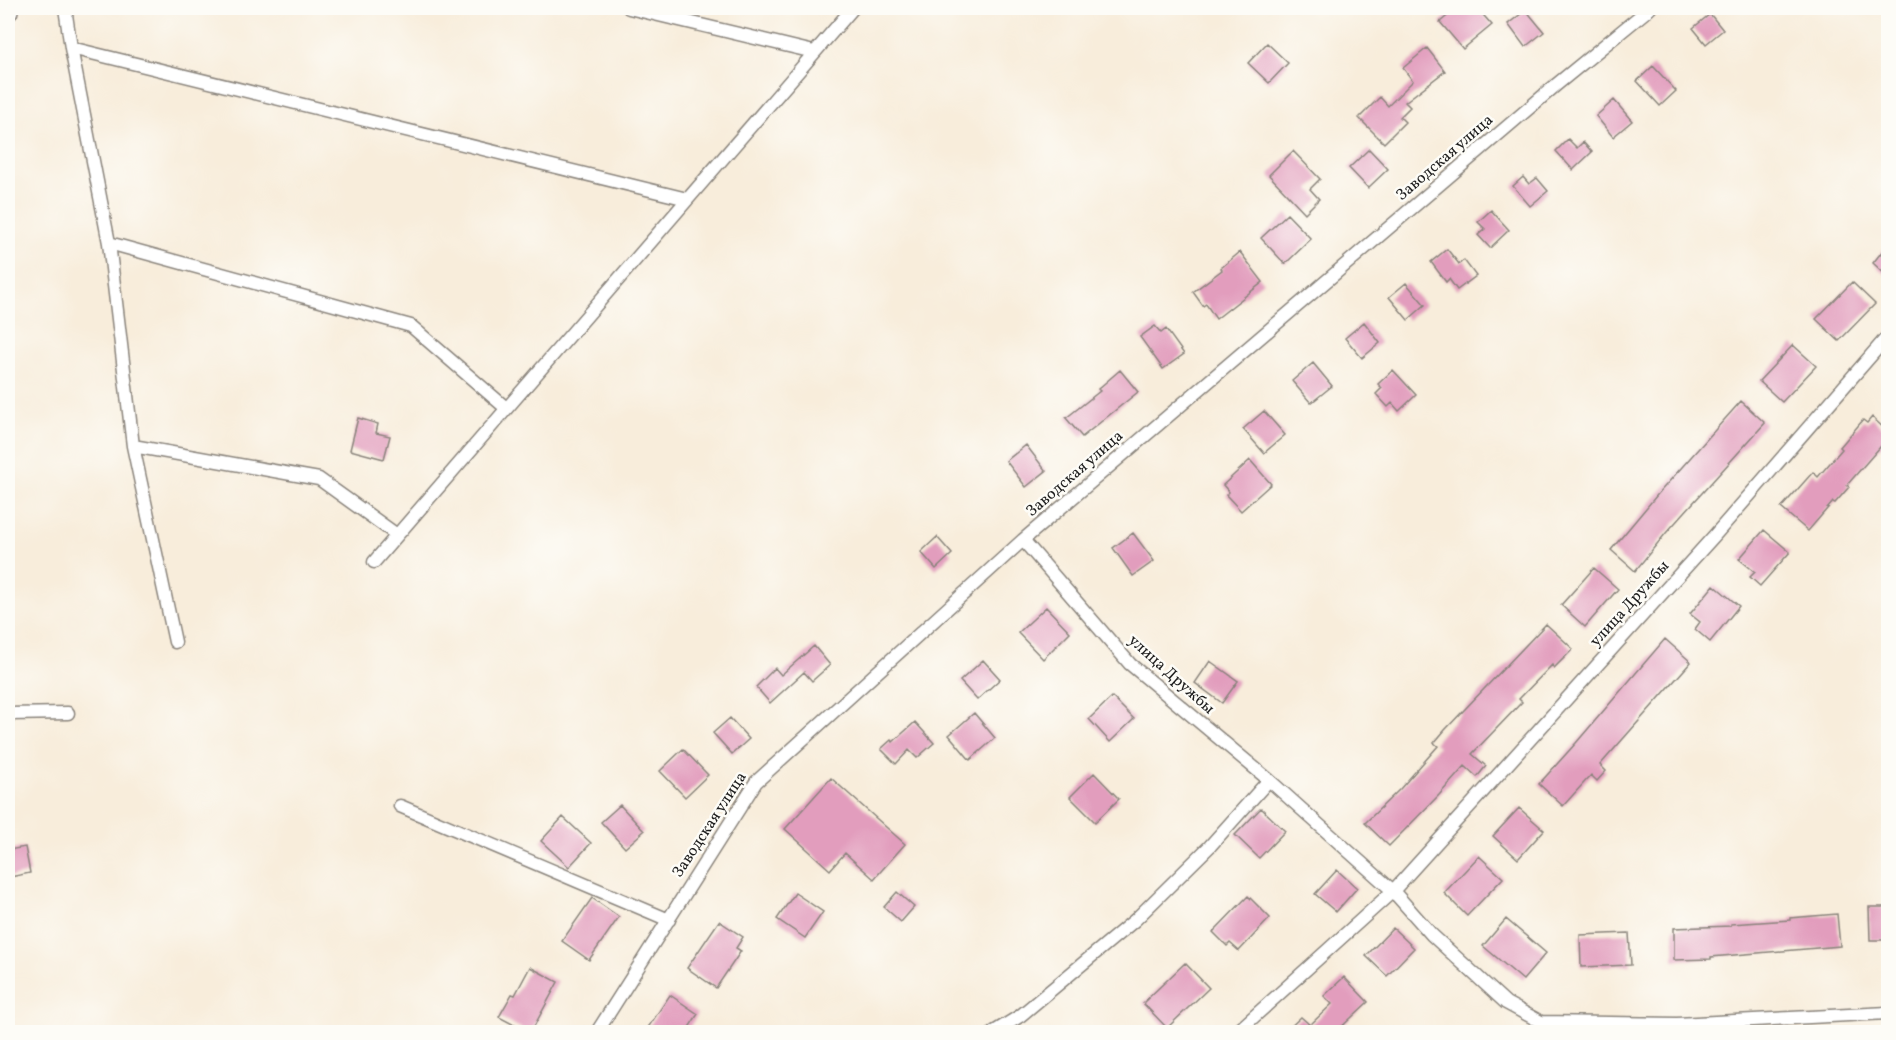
<svg xmlns="http://www.w3.org/2000/svg" width="1896" height="1040" font-family="Vollkorn,serif">
<style>
.building{fill:#e29dbd}
.lines{fill:none;stroke-linecap:round;stroke-linejoin:round}
.minor-casing{stroke:#8a847c;stroke-width:15}
.minor{stroke:#fff;stroke-width:12}
.labels{text-anchor:middle;dominant-baseline:central;stroke-width:5;stroke-linejoin:round;paint-order:stroke}
.street-label{font-size:16px;fill:#1c1c1c;stroke:#fdfcf7}
</style>
<rect width="100%" height="100%" fill="#fdfcf7"/>
<filter id="ink" filterUnits="userSpaceOnUse"><feTurbulence type="fractalNoise" baseFrequency=".0167" numOctaves="2"/><feDisplacementMap in="SourceGraphic" scale="12" xChannelSelector="R" yChannelSelector="G"/><feConvolveMatrix kernelMatrix="1 2 1 2 8 2 1 2 1" color-interpolation-filters="sRGB"/></filter>
<filter id="wash" filterUnits="userSpaceOnUse"><feTurbulence type="fractalNoise" baseFrequency=".008" numOctaves="4" result="noise"/><feDisplacementMap in="SourceGraphic" scale="24" xChannelSelector="R" yChannelSelector="G"/><feGaussianBlur stdDeviation="1.35" result="paint"/><feColorMatrix in="noise" values="0 0 0 0 0 0 0 0 0 0 0 0 0 0 0 0 0 1.4 0 .05"/><feComposite in="paint" operator="in"/></filter>
<g filter="url(#wash)">
<rect width="100%" height="100%" fill="#f8eddb"/>
<g id="blocks">
<!-- building -->
<path class="building" d="M1457 8H1477L1492 25 1463 49 1440 22Z
M1526 10 1544 32 1525 47 1508 24Z
M1710 14 1723 30 1706 44 1693 28Z
M1267 43 1288 63 1269 83 1248 63Z
M1427 48 1445 71 1405 102 1410 107 1400 117 1405 122 1384 143 1359 118 1380 97 1388 106 1413 81 1403 68Z
M1653 66 1676 91 1660 106 1637 81Z
M1614 100 1632 121 1613 137 1596 116Z
M1568 139 1577 148 1583 142 1592 152 1573 170 1556 151Z
M1369 149 1388 169 1368 188 1349 168Z
M1293 151 1320 179 1310 189 1319 199 1305 213 1269 175Z
M1523 177 1529 184 1537 178 1548 191 1530 206 1513 186Z
M1491 210 1509 230 1490 248 1478 235 1485 229 1478 222Z
M1287 214 1311 239 1285 264 1261 238Z
M1888 244V277L1873 263Z
M1447 249 1459 264 1464 260 1476 276 1457 290 1449 279 1446 282 1431 262Z
M1240 252 1263 282 1216 319 1206 304 1203 306 1193 292 1222 270 1221 268Z
M1852 282 1875 304 1839 341 1816 319Z
M1406 283 1425 305 1408 320 1389 297Z
M1364 322 1380 343 1362 358 1345 338Z
M1155 326 1161 333 1166 329 1184 354 1163 369 1140 337Z
M1793 345 1816 366 1782 402 1759 381Z
M1313 363 1332 386 1311 403 1292 381Z
M1120 370 1138 392 1082 437 1066 418 1100 391 1098 389Z
M1393 370 1416 395 1399 411 1392 403 1388 407 1376 394 1382 388 1378 384Z
M1741 401 1765 423 1666 533 1635 571 1611 550 1657 495Z
M1264 411 1285 435 1264 453 1243 429Z
M1872 417 1888 432V438L1847 485 1849 487 1835 503 1833 502 1808 531 1781 508 1813 472 1818 477 1842 449 1840 447 1863 420 1867 423Z
M358 418 378 424 376 433 390 436 384 459 350 450Z
M1026 445 1046 471 1026 487 1006 461Z
M1250 460 1271 484 1241 511 1226 495 1229 492 1223 485Z
M1764 530 1790 552 1760 586 1750 577 1755 572 1739 559Z
M1133 533 1154 561 1133 576 1113 548Z
M937 537 952 554 936 569 921 552Z
M1594 568 1618 589 1585 627 1561 605Z
M1714 585 1739 606 1710 642 1695 629 1700 622 1690 614Z
M1046 607 1070 632 1043 659 1018 633Z
M1546 624 1573 649 1554 668 1552 665 1519 699 1522 702 1472 754 1486 766 1477 777 1465 766 1439 795 1389 846 1365 823 1400 789 1438 746 1434 743 1445 730Z
M1665 639 1691 662 1600 765 1606 771 1597 781 1591 775 1563 806 1539 784 1576 743Z
M814 646 830 665 812 681 804 672 770 703 756 687 775 668 781 675Z
M983 660 1000 679 977 700 960 681Z
M1210 661 1238 681 1222 703 1195 683Z
M1112 697 1134 719 1110 742 1089 719Z
M974 713 995 738 970 760 949 735Z
M730 718 749 739 732 754 713 733Z
M915 722 934 743 917 758 909 750 896 764 881 749 891 740 893 742Z
M683 749 708 775 685 797 660 771Z
M1094 773 1119 799 1095 822 1070 797Z
M831 778 905 844 874 879 845 853 830 870 785 829Z
M620 805 644 831 625 848 601 822Z
M1261 808 1285 831 1259 858 1235 835Z
M1519 808 1544 830 1518 859 1493 836Z
M563 817 591 843 569 867 541 841Z
M25 847 30 873 10 877 8 850Z
M1479 856 1503 878 1467 916 1444 893Z
M1337 870 1357 888 1336 912 1315 894Z
M897 892 914 907 901 922 884 907Z
M795 893 823 912 805 938 777 919Z
M1248 896 1270 918 1239 951 1230 943 1227 946 1213 932Z
M592 898 619 917 589 960 562 941Z
M1869 907H1888V940H1870Z
M1837 914 1840 946 1711 957V959L1674 960V928L1731 926V924L1790 920V918Z
M1506 919 1546 953 1523 980 1483 946Z
M719 921 743 937 736 948 741 951 716 988 687 968Z
M1393 928 1414 948 1387 976 1366 956Z
M1629 933 1631 965 1581 967 1580 935Z
M1185 963 1209 988 1167 1028 1143 1003Z
M530 967 558 982 531 1032H528L499 1017 512 994 515 995Z
M1344 977 1368 1002 1336 1032H1285L1301 1017 1310 1025 1332 1004 1324 996Z
M670 995 698 1014 686 1032H645Z"/>
</g>
</g>
<g filter="url(#ink)">
<use href="#blocks" fill-opacity="0" stroke="#8a847c" stroke-width="1.5"/>
<g class="lines">
<!-- minor casing -->
<g class="minor-casing">
<path id="minor" d="M65 8 71 48 109 243 133 446 175 642
M629 8 814 52
M8 14 11 13 12 8
M71 48 687 199
M109 243 411 326 506 408
M133 446 319 479 397 535
M1023 540 1130 664 1269 780 1393 891 1432 935 1506 1003 1541 1022 1677 1024 1888 1013
M374 562 853 8
M8 714 68 713
M400 806 669 920
M597 1032 756 782 1023 540 1556 85 1650 8
M994 1032 1020 1016 1135 920 1210 846 1269 780
M1237 1032 1393 891 1714 536 1888 336"/>
</g>
<!-- minor -->
<use href="#minor" class="minor"/>
</g>
</g>
<g class="labels">
<!-- street labels -->
<g class="street-label">
<text transform="translate(1445 158) rotate(-41)">Заводская улица</text>
<text transform="translate(1075 474) rotate(-41)">Заводская улица</text>
<text transform="translate(1630 604) rotate(-48)">улица Дружбы</text>
<text transform="translate(1171 675) rotate(42)">улица Дружбы</text>
<text transform="translate(710 825) rotate(-57)">Заводская улица</text>
</g>
</g>
<!-- margin -->
<rect width="1896" height="1040" fill="none" stroke="#fdfcf7" stroke-width="30"/>
</svg>
